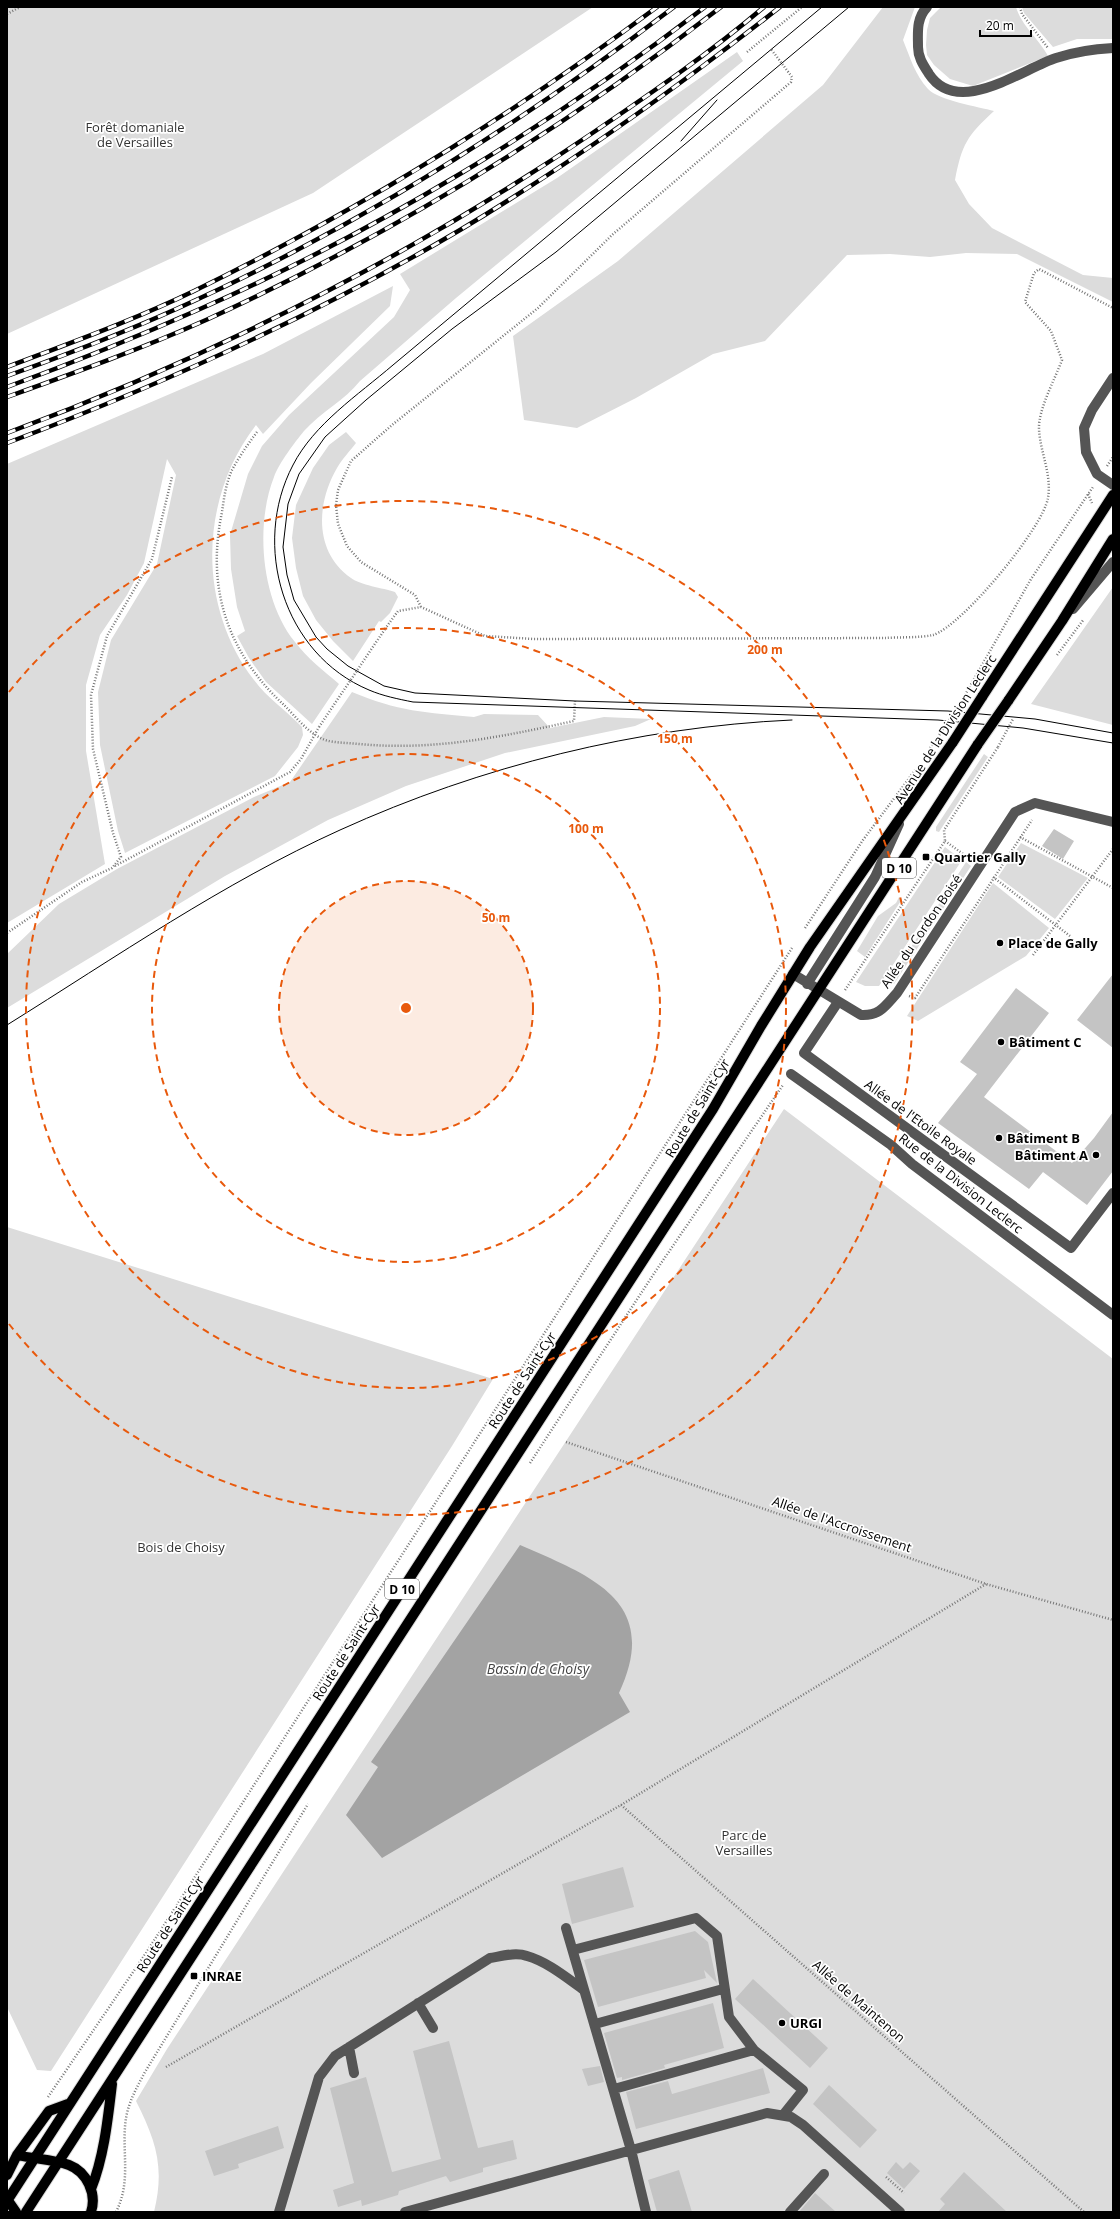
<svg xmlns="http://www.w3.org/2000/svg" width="1120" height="2219" font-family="'Open Sans',sans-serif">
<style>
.green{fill:#dcdcdc}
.water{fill:#a3a3a3}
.building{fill:#c4c4c4}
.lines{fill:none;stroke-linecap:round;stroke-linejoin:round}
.major-casing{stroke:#dbdbdb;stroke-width:12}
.path{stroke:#777;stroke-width:2.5;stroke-dasharray:1 2;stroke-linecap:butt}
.minor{stroke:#555;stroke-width:10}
.major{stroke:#000;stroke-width:10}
.tram{stroke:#000;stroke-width:1}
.rail-casing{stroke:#000;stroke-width:4.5}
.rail{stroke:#fff;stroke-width:3;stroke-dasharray:9;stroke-linecap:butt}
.major-bridge-casing{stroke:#dbdbdb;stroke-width:12;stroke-linecap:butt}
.path-bridge{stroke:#777;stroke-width:2.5;stroke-dasharray:1 2;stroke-linecap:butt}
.major-bridge{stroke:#000;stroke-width:10}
.ring{fill:none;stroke:#e8590c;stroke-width:2;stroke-dasharray:7 5}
.poi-dot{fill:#000;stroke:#fff;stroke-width:1.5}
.labels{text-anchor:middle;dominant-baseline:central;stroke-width:3.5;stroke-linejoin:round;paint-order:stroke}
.shield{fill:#fff;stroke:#4c4c4c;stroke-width:1}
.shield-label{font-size:12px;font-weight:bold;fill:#000}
.park-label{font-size:13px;fill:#333;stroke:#fff}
.street-label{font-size:13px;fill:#000;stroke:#fff}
.poi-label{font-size:13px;font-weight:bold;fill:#000;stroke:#fff;text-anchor:start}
.water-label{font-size:14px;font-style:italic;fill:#444;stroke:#fff}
.centre{fill:#e8590c;stroke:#fff;stroke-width:2}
.ring-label{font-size:12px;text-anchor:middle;font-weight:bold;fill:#e8590c;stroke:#fff;stroke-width:3.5;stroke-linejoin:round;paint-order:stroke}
</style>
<rect width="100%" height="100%" fill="#fff"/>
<!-- green -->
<path class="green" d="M7 7H593L313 193 7 334Z
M883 7H915L903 40C910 57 915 75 928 89 938 100 979 107 994 111 967 136 962 144 955 180L969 204 992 228 1083 275 1113 278V302L1017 254 966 253 930 257 890 254 847 255 765 341 713 354 636 398 577 428 524 420 513 336 618 261 823 85Z
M941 7H1016C1021 25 1039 39 1048 56L973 86 950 79 934 65 927 55 926 45 927 30 930 18Z
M1022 7H1113V39H1077L1053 47 1024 13Z
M737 52 743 61 456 298 360 381C345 400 321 412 304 431 295 442 279 463 274 477 255 525 261 600 295 642 307 658 324 671 339 684L312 724 266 682 249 658 237 636 245 631 237 607 231 569 230 535 248 474 262 446 289 415 394 317 410 290 400 274 557 178Z
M393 286 390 306 311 383 263 434 256 425C199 499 197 606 254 680 267 698 287 711 302 727L303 735 298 747 275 776 125 853 118 831 100 745 98 692 111 640 157 564 176 475 167 459 144 563 127 595 100 635 86 685V751L105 864 7 923V464L263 354Z
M346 432 356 443C350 451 342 459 337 468 316 504 314 552 351 578 360 585 383 588 395 592L398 597 390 613 381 622 379 621 353 661 333 641 316 620 303 596 296 568 292 538 296 505 313 468 329 445Z
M1113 587V725L1031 704Z
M352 692C396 711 428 713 474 717L484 714 538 715 550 728 604 717 651 719 635 726 505 753 406 786 328 820 225 876 7 1008V954L59 904 117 869 254 797 290 782Z
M984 754 988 757 939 832 936 831V827Z
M1021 843 1088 878 1055 919 998 877Z
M945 847 962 860 879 986H865L856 982Z
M966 862 971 866 894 984H887Z
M993 883 1049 928 1026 956 918 1021 907 1016Z
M899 897 902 899 865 957 857 951 878 916 896 903Z
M784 1109 1113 1359V2212H154C165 2167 156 2141 136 2101L167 2049Z
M7 1227 493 1379 452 1446 51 2071 37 2070 7 2007Z"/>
<!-- water -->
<path class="water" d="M520 1545C591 1576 662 1601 619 1693L630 1712 382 1858 346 1815 378 1767 371 1762Z"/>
<!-- building -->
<path class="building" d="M1054 829 1074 841 1063 859 1042 846Z
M1113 974V1048L1077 1020Z
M1016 988 1049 1013 984 1097 1072 1163 1094 1138 1113 1112V1171L1087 1205 1043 1172 1029 1189 938 1123 977 1074 960 1062Z
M623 1867 634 1907 572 1924 562 1884Z
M695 1931 708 1942 717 1983 704 1970 706 1978 598 2007 584 1960Z
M753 1979 828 2048 810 2068 735 1999Z
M713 2003 724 2048 664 2065 665 2068 622 2080V2077L617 2078 604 2033Z
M449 2041 478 2148 513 2140 517 2159 483 2168V2172L450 2182 446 2176 399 2191 398 2195 362 2206 361 2200 338 2207 333 2190 354 2183 330 2088 366 2077 392 2172 441 2159 413 2051Z
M600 2066 604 2082 588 2086 582 2069Z
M763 2068 770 2093 636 2129 626 2092 668 2081 672 2094Z
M829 2085 877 2130 860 2148 813 2104Z
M278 2126 284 2148 238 2164 239 2168 214 2176 205 2151Z
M896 2162 903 2169 910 2162 920 2171 904 2189 887 2173Z
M679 2170 692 2212H657L648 2180Z
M964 2172 1007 2212H938L945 2204 940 2199Z
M815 2193 836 2212H799Z"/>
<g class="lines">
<!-- major casing -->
<g class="major-casing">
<path id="major" d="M982 697 1113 495
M1008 701 1062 621 1113 539
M17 2155C33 2159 53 2159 69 2165 87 2172 97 2194 91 2212
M7 2175 17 2155 49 2111 68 2104
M91 2189C104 2157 108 2118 112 2084
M7 2199 16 2212
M7 2201 713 1109 761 1026 810 947 953 742
M26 2212 978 744"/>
</g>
<!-- path -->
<path class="path" d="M1020 7 1022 14 1048 48
M7 14 20 7
M747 52 802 7
M257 432C248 444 239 457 232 470 226 483 224 498 222 512 206 588 227 652 284 705 296 717 311 737 329 741 339 743 349 743 359 744 434 751 501 737 574 721L575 701
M1107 466 1113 457
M1088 494 1092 503
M421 607 415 595 361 562 347 546 338 524 336 505 338 490 351 461 392 425 538 308 612 235 791 82 792 77 771 49
M385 629 398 611 421 607 485 636 534 639 885 638C898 637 920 638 933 635 962 626 1043 528 1048 498 1052 474 1040 452 1039 429 1038 410 1055 379 1062 360L1051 331 1025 302 1034 273 1039 269 1113 308
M1057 655 1084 619
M965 695 1031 579 1093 487
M930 748 936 740
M1020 837 1113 888
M945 841 970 859
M115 866 290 772 301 759 319 727
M993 877 1070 936
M805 928 863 840 916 769
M7 933 82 882 112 868 121 857 113 833 93 749 91 695 107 636 152 559 172 477
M1033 955 1113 849
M845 990 945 841 944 830 998 747
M909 996 915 998 1032 820
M566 1442 986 1584 1113 1620
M530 1463 653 1275 783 1085
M621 1805 1084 2212
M166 2067 621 1805 986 1584
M48 2097 146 1953 792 948
M886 2177 904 2193
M116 2212C132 2181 121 2150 126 2118 129 2101 137 2087 145 2072L308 1804"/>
<!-- minor -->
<path class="minor" d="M927 7C916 19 918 32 918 47 918 58 924 66 929 74 958 118 1022 69 1056 58 1074 52 1094 49 1113 48
M1113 378 1092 410 1084 428 1086 452 1097 474 1113 485
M1073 609 1113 562
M793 974 861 1015C880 1016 885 1006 897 993L1015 812 1035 803 1113 822
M807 984 875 877 899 824
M838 1002 804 1053 1071 1248 1113 1193
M791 1074 891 1145 912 1164 1113 1315
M566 1928 631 2150 646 2212
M573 1950 696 1918 717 1936 729 2017 754 2050 803 2090 783 2115
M418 2003 433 2028
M595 2024 723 1989
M349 2047 354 2073
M614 2089 754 2050
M279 2212 319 2077 335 2056 490 1958C502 1956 516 1952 527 1956 548 1962 567 1978 584 1990
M405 2212 767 2113 791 2117 803 2125 900 2212
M790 2212 824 2174"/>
<!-- major -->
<use href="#major" class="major"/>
<!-- tram -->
<path class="tram" d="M822 7 393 365C358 395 314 424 293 465 251 545 283 654 369 690 383 696 398 699 413 702L938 720 1023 728 1113 743
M849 7 556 252 452 329 366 400 325 437 299 474 288 504 283 547 287 575 294 600 316 637 327 649 348 666 384 686 415 693 575 701 948 711 1035 719 1113 733
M681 141 717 100
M7 1025C116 957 223 883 340 830 481 766 637 727 792 720"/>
<!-- rail casing -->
<g class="rail-casing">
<path id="rail" d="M7 367C70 343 134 320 194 291 358 211 511 116 657 7
M7 376C71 353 134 329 196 300 365 222 526 120 674 7
M7 387C72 363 137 337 200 309 378 231 551 125 705 7
M7 397C74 373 141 349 206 320 390 236 562 130 721 7
M7 433C214 356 408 258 591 134 650 94 710 53 764 7
M7 443C164 384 316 315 460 230 572 163 678 87 780 7"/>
</g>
<!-- rail -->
<use href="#rail" class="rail"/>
<!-- major-bridge casing -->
<g class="major-bridge-casing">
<path id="major-bridge" d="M953 742 982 697
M978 744 1008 701"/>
</g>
<!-- path-bridge -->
<path class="path-bridge" d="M319 727 385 629
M936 740 965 695
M998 747 1013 719"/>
<!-- major-bridge -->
<use href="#major-bridge" class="major-bridge"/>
</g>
<!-- distance rings -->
<circle cx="406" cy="1008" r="127" fill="#e8590c" fill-opacity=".12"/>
<g class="ring">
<circle cx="406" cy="1008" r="127"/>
<circle cx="406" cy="1008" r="254"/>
<circle cx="406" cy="1008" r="380"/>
<path d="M9 692A507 507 0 1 1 9 1324"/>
</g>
<!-- markers -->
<g class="poi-dot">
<rect x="922" y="853" width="8" height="8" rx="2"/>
<circle cx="1000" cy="943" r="4"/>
<circle cx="1001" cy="1042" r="4"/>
<circle cx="999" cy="1138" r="4"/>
<circle cx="1096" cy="1155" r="4"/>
<rect x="190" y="1972" width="8" height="8" rx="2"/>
<circle cx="782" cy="2023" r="4"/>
</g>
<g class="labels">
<!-- shield labels -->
<g class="shield">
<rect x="882" y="858" width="34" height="20" rx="3"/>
<rect x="385" y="1579" width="34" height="20" rx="3"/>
</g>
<g class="shield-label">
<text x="899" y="868">D 10</text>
<text x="402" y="1589">D 10</text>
</g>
<!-- park labels -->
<g class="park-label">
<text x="135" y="127">Forêt domaniale<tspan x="135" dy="15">de Versailles</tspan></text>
<text x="181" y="1547">Bois de Choisy</text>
<text x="744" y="1835">Parc de<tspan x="744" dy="15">Versailles</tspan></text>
</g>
<!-- street labels -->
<g class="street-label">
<text transform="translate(945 729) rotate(-57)">Avenue de la Division Leclerc</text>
<text transform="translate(921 931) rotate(-56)">Allée du Cordon Boisé</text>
<text transform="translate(697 1108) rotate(-59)">Route de Saint-Cyr</text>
<text transform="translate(921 1122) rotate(36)">Allée de l'Etoile Royale</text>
<text transform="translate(961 1183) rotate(38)">Rue de la Division Leclerc</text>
<text transform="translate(522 1380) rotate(-57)">Route de Saint-Cyr</text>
<text transform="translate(842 1524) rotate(19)">Allée de l'Accroissement</text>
<text transform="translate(346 1652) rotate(-57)">Route de Saint-Cyr</text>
<text transform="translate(170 1924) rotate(-57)">Route de Saint-Cyr</text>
<text transform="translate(859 2001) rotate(41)">Allée de Maintenon</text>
</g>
<!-- poi labels -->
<g class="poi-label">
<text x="934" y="857">Quartier Gally</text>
<text x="1008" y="943">Place de Gally</text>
<text x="1009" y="1042">Bâtiment C</text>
<text x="1007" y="1138">Bâtiment B</text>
<text x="1088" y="1155" text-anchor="end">Bâtiment A</text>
<text x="202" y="1976">INRAE</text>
<text x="790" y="2023">URGI</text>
</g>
<!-- water labels -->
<g class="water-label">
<text x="538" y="1668">Bassin de Choisy</text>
</g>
</g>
<circle cx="406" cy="1008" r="6" class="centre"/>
<g class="ring-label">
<text x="765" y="654">200 m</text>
<text x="675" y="743">150 m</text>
<text x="586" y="833">100 m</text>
<text x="496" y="922">50 m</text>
</g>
<!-- border -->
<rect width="1120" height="2219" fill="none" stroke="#000000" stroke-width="16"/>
<!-- scale -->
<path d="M980 30v6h51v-6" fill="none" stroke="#000000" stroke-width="2"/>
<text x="986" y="30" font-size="12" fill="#000000" stroke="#ffffff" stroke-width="3" paint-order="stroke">20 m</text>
</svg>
